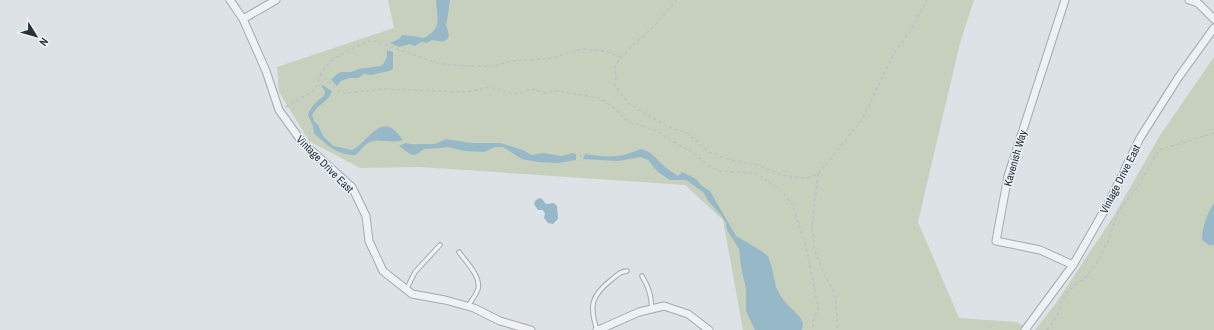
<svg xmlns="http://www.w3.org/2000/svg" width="1214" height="330" font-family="'Archivo Narrow',sans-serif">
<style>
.green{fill:#c6d0bd}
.water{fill:#96b8c7}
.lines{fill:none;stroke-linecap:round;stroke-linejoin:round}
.lane-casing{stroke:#a2aab0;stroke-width:5.5}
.street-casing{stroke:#a2aab0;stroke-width:9}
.path{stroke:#bbc0c5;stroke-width:1.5;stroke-dasharray:3 3;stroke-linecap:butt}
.lane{stroke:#eff2f5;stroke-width:3.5}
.street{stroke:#eff2f5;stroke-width:7}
.labels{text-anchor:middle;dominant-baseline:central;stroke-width:3;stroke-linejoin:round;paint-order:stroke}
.street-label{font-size:11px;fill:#26333c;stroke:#ebf1f4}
</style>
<rect width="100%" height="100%" fill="#dce2e6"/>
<!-- green -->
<path class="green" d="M388 0H974L960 43 918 222 959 318 1016 322 1031 330H743L723 220 685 185 420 167 360 168 309 141 279 92 277 67 394 28Z
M1214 57V330H1035L1056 303 1115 214 1159 137Z"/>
<!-- water -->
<path class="water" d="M436 0H450L448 15 446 25 449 35C447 44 440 41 432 40L426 43 422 42 414 46 410 44 399 47 390 43 399 39 402 35 413 36 424 38C443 28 437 18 436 0Z
M387 50 393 52V69L389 71 371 75 364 74 358 78H349L341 81 337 86 331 80 337 74 341 72H352L358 69 381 66 384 63 387 57Z
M322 85 332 91C329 102 317 104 312 115L314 121 318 125 323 136 333 146 352 150C364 145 375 123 389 127 395 129 400 136 403 140 392 144 380 138 370 142 364 144 361 151 355 155 337 155 327 145 314 133L313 126 308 115C312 105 315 102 324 96L325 91 322 87Z
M446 139 471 143H500L523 150 531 155 544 153 561 156 573 153 576 154V160L558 163 537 162 522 159 503 147H495L484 152 464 151 448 147 441 148 424 149 417 154 413 155 410 154 399 146 406 143C412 145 415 144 422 144 433 144 435 145 446 139Z
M640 149C651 150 657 160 665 167 669 170 674 173 678 176L682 172 696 179 702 186 710 191 736 236 760 250 768 256 771 265 776 287 780 295 786 303 800 317 803 323 802 330H755L746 311V288L741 267 739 249 727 230 726 223 721 215 709 202 703 192 686 180H670L658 172 648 160 640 157 618 161 583 159 585 154C605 157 620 159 640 149Z
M539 198 542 199 546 204 554 203 557 206 558 219 553 224 548 223 544 218 545 214 543 210H538L534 204 535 201Z
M1214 203V245H1209L1202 240C1202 227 1207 214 1214 203Z"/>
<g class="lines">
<!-- lane casing -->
<g class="lane-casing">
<path id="lane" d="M459 252C466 262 481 276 478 289 476 295 471 301 468 306
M642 276C649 287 651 296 652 309
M406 290 415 272 440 245
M597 330C589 306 591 296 611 280 616 276 620 271 627 271"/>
</g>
<!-- street casing -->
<g class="street-casing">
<path id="street" d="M230 0 243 19 266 71 279 110 302 142 352 187 366 216 369 241 383 271 412 294 445 300 474 308 500 321 531 330
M1065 0 1008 176 996 241 1040 250 1073 265
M1189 0 1198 3 1214 19
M243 19 276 0
M597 330 603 328 639 312 664 306 688 314 709 330
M1025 330 1073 265 1108 204 1140 138 1178 78 1214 28"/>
</g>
<!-- path -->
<path class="path" d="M677 0 656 24 621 57 615 67 616 78 615 86 628 103 666 126 687 133 709 152 731 160 758 165 785 176 806 178 818 174 863 118 893 55 903 40 911 30 927 0
M621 57 605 51 582 49 553 58 511 61 492 67 453 65 436 63 372 40C353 48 332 55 321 74L340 92 345 93 384 89 467 92 490 87 513 94 533 89 545 93 558 91 599 98 613 107 627 121 654 130 695 154 705 163 719 171 756 173 782 191 792 204 806 247 812 275 818 308 813 321V330
M286 107 312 92 317 86 321 74
M581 154V161
M818 174 812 225 814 248 823 272 835 294 838 330
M1047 330 1057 317 1062 301 1067 292 1086 277 1098 261 1109 239 1117 215 1123 205 1137 188 1159 150 1214 133"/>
<!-- lane -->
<use href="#lane" class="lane"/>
<!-- street -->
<use href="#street" class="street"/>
</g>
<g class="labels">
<!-- street labels -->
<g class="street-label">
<text transform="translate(1015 158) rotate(-74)">Kavenish Way</text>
<text transform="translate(325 164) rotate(45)">Vintage Drive East</text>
<text transform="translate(1120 179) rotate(-63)">Vintage Drive East</text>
</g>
</g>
<!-- north arrow -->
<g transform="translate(36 36) rotate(127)" stroke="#ebf1f4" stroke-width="3" paint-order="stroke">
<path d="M0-3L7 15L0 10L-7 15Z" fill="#26333c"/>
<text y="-6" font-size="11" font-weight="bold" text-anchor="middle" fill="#26333c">N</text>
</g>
</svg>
